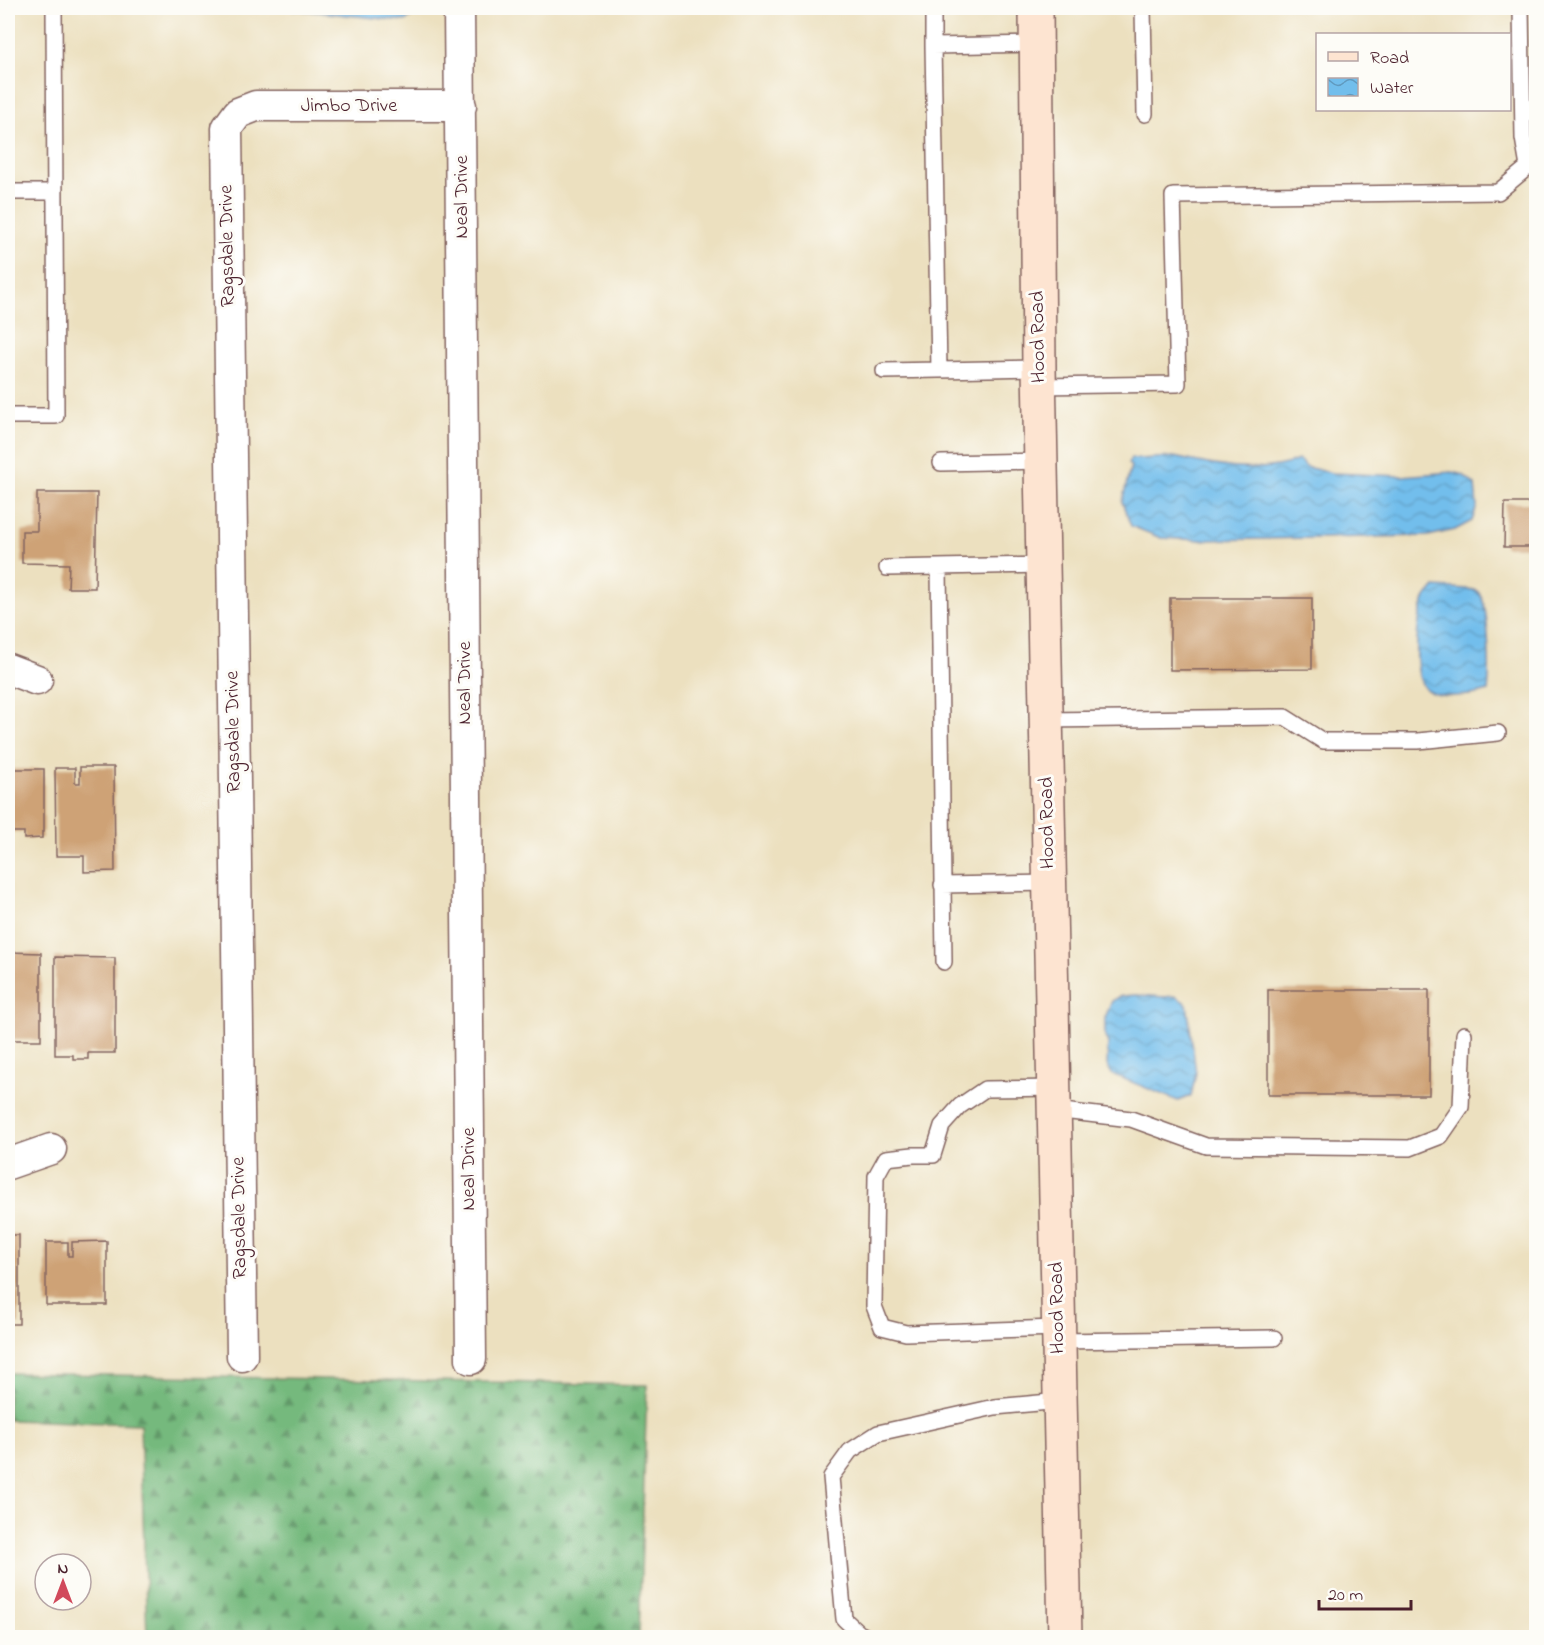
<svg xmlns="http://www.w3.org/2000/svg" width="1544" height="1645" font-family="'Indie Flower',sans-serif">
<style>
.forest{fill:url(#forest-firs);stroke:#5f6c54;stroke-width:1.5}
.water{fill:url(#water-waves);stroke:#5e6e8c;stroke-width:1.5}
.building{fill:#cea276}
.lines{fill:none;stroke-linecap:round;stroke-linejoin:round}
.lane-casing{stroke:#83635f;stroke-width:18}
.street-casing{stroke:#83635f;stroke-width:33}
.secondary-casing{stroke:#83635f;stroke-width:36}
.lane{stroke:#fff;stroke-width:15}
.street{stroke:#fff;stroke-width:30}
.secondary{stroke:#fde4d1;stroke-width:33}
.labels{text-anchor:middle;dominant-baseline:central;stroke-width:6;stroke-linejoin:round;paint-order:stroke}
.street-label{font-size:20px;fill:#4a1f2b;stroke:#fdfcf7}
</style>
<defs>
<pattern id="forest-firs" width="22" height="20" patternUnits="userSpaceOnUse" patternTransform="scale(1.5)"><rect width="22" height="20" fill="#74b97d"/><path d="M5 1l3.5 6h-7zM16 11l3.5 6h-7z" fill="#619667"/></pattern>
<pattern id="water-waves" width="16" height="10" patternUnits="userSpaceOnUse" patternTransform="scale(1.5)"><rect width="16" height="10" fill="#72beec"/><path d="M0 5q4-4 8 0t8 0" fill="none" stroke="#609abf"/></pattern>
</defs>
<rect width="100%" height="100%" fill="#fdfcf7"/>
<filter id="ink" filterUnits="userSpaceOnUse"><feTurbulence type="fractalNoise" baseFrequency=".0167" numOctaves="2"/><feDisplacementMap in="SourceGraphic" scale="12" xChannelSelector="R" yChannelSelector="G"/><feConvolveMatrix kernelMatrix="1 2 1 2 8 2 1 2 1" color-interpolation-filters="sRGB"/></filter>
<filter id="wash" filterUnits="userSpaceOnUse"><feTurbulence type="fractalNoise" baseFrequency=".008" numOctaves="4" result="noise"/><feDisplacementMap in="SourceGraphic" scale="24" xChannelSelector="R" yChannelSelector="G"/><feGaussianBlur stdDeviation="1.35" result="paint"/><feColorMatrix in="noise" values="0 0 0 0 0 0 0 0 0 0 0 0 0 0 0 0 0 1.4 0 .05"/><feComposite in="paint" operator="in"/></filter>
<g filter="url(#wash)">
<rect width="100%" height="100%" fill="#ece0bf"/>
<!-- forest -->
<path class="forest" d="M8 1373 647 1385 639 1637H147L140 1424 8 1420Z"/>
<!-- water -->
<path class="water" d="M279 8H418V12L405 21Z
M1174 457C1216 466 1257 476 1299 460L1306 467 1332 473 1402 476 1452 472 1463 475 1475 485 1477 506 1472 521 1455 530 1428 536 1202 540 1161 538 1131 526 1122 502 1131 466 1128 464 1131 458 1137 459Z
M1435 587C1444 588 1471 588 1477 591 1490 598 1490 675 1488 691 1474 696 1435 700 1425 688 1412 675 1416 613 1426 598 1428 594 1432 591 1435 587Z
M1136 995 1164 997 1175 996 1187 1004 1196 1073 1191 1096 1178 1101 1112 1074 1107 1065 1108 1043 1105 1037V1018L1112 1001 1121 996Z"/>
<g id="blocks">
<!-- building -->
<path class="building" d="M37 493H97L95 588H68L69 564 22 563V531H37Z
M1505 503H1536V547H1504Z
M1170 598H1312V669L1170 670Z
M80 767H114L115 871 84 872V856H56L55 768H75V783H80Z
M10 769H44V832H42V838L24 839V832H8V783H10Z
M8 952 41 953V1040H10V1068H8Z
M55 957 115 958V1053H88V1059H73V1055H55Z
M1268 990H1429V1095H1268Z
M8 1235H19V1324H8Z
M107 1241V1305H46V1242H68V1256H72V1242Z"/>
</g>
</g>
<g filter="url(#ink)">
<use href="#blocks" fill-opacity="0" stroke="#83635f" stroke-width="1.5"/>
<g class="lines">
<!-- lane casing -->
<g class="lane-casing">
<path id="lane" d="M933 8V46L1036 44
M1143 8 1145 114
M1521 8 1523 138 1528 167 1536 169
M933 46 939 370 1039 368
M8 192H55
M884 371 939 370
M1039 386 1178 384 1173 196 1498 192 1528 167
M8 416H56L54 8
M941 463 1041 461
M887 568 1043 565
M939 568 944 962
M1046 720 1285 717 1323 741H1418L1498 733
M942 885 1049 883
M1053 1088 985 1089 960 1106 942 1126 933 1155H913L886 1158 876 1176 874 1306 882 1327 906 1333 1058 1328
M1054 1110 1131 1119 1206 1146 1410 1148 1441 1136 1461 1107 1464 1034
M1058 1341 1274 1338
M869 1638 859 1633 844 1619 831 1477 850 1451 878 1433 995 1407 1060 1401"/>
</g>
<!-- street casing -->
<g class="street-casing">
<path id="street" d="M459 8 471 1359
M8 669 37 680
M8 1164 51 1149
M242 1356 227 128 238 113 256 106H461"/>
</g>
<!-- secondary casing -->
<g class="secondary-casing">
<path id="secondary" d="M1036 8 1039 368 1065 1638"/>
</g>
<!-- lane -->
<use href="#lane" class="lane"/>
<!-- street -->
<use href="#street" class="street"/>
<!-- secondary -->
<use href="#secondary" class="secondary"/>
</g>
</g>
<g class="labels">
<!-- street labels -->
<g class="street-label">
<text x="349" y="106">Jimbo Drive</text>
<text transform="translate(462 197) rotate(-90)">Neal Drive</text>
<text transform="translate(228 246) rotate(-91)">Ragsdale Drive</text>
<text transform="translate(1039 337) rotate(-91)">Hood Road</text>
<text transform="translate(465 683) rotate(-90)">Neal Drive</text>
<text transform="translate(234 732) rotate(-91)">Ragsdale Drive</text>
<text transform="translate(1048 823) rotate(-91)">Hood Road</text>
<text transform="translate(469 1169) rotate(-90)">Neal Drive</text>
<text transform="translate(240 1218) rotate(-91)">Ragsdale Drive</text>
<text transform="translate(1058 1308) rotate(-91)">Hood Road</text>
</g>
</g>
<!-- margin -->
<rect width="1544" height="1645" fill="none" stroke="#fdfcf7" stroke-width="30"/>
<!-- legend -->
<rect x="1316" y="33" width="195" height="78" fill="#fdfcf7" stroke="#b5a4a5" stroke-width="1.5"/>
<rect x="1328" y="52" width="30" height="9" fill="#fde4d1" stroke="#b5a4a5" stroke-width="1.5"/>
<text x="1370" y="63" font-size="18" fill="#4a1f2b">Road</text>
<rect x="1328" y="78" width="30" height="18" fill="url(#water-waves)" stroke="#b5a4a5" stroke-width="1.5"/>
<text x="1370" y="93" font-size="18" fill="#4a1f2b">Water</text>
<!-- north arrow -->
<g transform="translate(63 1582)"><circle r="28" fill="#fdfcf7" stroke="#b5a4a5" stroke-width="1.5"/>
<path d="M0-4.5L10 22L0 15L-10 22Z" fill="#d1495b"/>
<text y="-9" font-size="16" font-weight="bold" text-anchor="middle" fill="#4a1f2b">N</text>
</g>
<!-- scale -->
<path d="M1319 1600v9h92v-9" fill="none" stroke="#4a1f2b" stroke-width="3"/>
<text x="1328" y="1600" font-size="18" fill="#4a1f2b" stroke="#fdfcf7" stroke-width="4.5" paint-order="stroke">20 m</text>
</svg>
